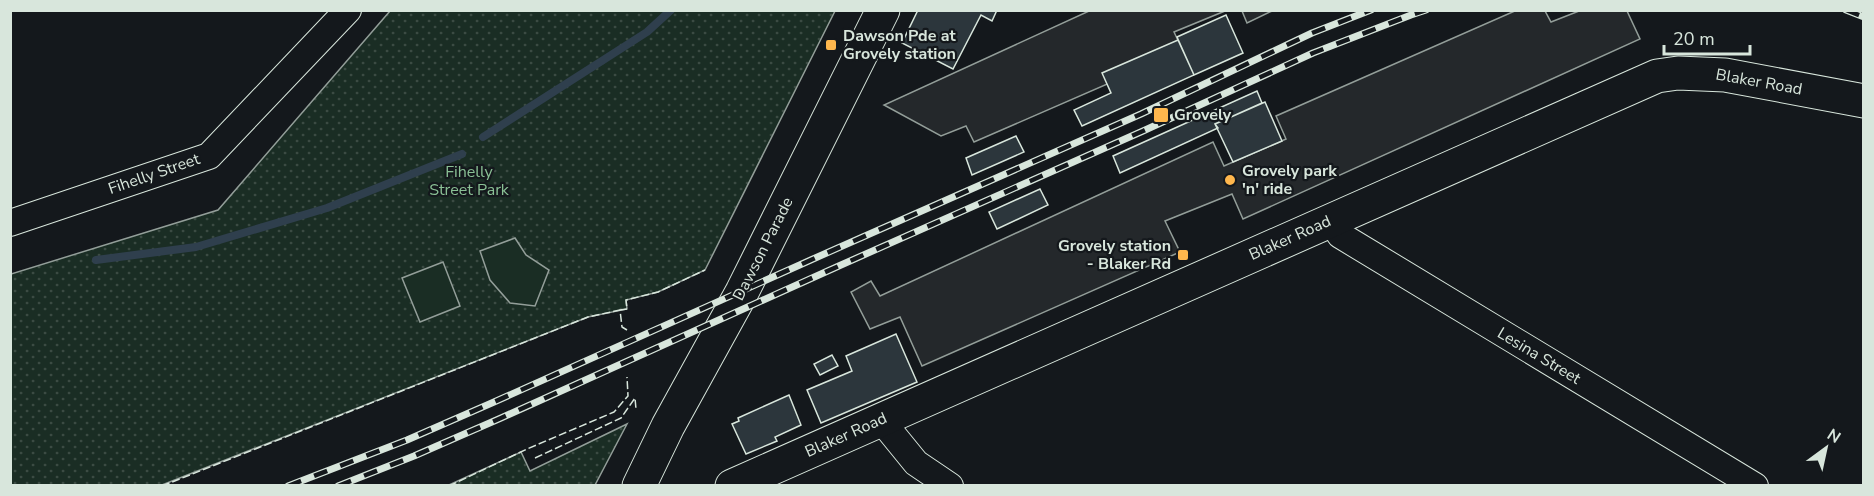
<svg xmlns="http://www.w3.org/2000/svg" width="1874" height="496" font-family="'Nunito Sans',sans-serif">
<style>
.green{fill:url(#green-dots);stroke:#939e99;stroke-width:1.5}
.pitch{fill:#1a2d24;stroke:#939e99;stroke-width:1.5}
.parking{fill:#24282b;stroke:#939e99;stroke-width:1.5}
.lines{fill:none;stroke-linecap:round;stroke-linejoin:round}
.stream{stroke:#2f3f4d;stroke-width:8}
.building{fill:#2c363c;stroke:#d8e6dc;stroke-width:1.5}
.street-casing{stroke:#d8e6dc;stroke-width:28}
.secondary-casing{stroke:#d8e6dc;stroke-width:35}
.primary-casing{stroke:#d8e6dc;stroke-width:35}
.street{stroke:#14181c;stroke-width:26}
.secondary{stroke:#14181c;stroke-width:33}
.primary{stroke:#14181c;stroke-width:33}
.rail-casing{stroke:#d8e6dc;stroke-width:7}
.rail{stroke:#14181c;stroke-width:4.5;stroke-dasharray:14;stroke-linecap:butt}
.fence{stroke:#d8e6dc;stroke-width:1.5;stroke-dasharray:8 3;stroke-linecap:butt}
.poi-dot{fill:#ffb74d;stroke:#14181c;stroke-width:2}
.labels{text-anchor:middle;dominant-baseline:central;stroke-width:4.5;stroke-linejoin:round;paint-order:stroke}
.poi-label{font-size:16px;font-weight:bold;fill:#d8e6dc;stroke:#14181c;text-anchor:start}
.street-label{font-size:16px;fill:#d8e6dc;stroke:#14181c}
.park-label{font-size:16px;fill:#8ac095;stroke:#14181c}
</style>
<defs>
<pattern id="green-dots" width="8" height="8" patternUnits="userSpaceOnUse" patternTransform="scale(1.5)"><rect width="8" height="8" fill="#1a2d24"/><path d="M2 2h.1M6 6h.1" fill="none" stroke="#3b4b43" stroke-width="1.8" stroke-linecap="round"/></pattern>
</defs>
<rect width="100%" height="100%" fill="#14181c"/>
<!-- green -->
<path class="green" d="M390 11H835L705 270 658 292 626 300 627 309 588 317 162 485 11 486V274L218 210Z
M627 424 595 485H449L521 452 530 471Z"/>
<!-- pitch -->
<path class="pitch" d="M515 238 526 255 549 270 535 306 510 303 490 280 480 251Z
M443 262 460 306 420 322 402 278Z"/>
<!-- parking -->
<path class="parking" d="M1517 10 1545 11 1551 22 1579 11H1627L1640 39 1243 219 1232 194 1165 221 1180 252 922 366 900 317 870 329 851 292 871 281 880 296 1213 142 1224 166 1286 139 1276 116Z
M1089 11H1225L1174 32 1183 51 974 142 966 126 941 136 884 105Z
M1242 11H1272L1247 23Z"/>
<g class="lines">
<!-- stream -->
<path class="stream" d="M483 137 647 32 671 10
M96 260 196 247 327 208 462 154"/>
</g>
<!-- building -->
<path class="building" d="M918 10H997L992 21 981 15 953 69 902 43Z
M1226 15 1243 53 1194 75 1177 37Z
M1178 40 1194 75 1082 126 1074 110 1111 93 1102 73Z
M1257 91 1262 103 1215 124 1218 128 1120 173 1113 156Z
M1265 102 1282 141 1233 162 1215 124Z
M1016 136 1024 152 972 175 966 158Z
M1040 189 1048 205 997 229 989 212Z
M896 334 917 382 821 423 807 390 852 371 846 356Z
M832 355 838 366 820 375 814 364Z
M789 395 801 425 775 437 777 441 746 454 732 424 739 421 738 418Z"/>
<g class="lines">
<!-- street casing -->
<g class="street-casing">
<path id="street" d="M1331 219 1340 235 1755 486
M10 223 209 156 348 10
M881 420 916 463 950 486"/>
</g>
<!-- secondary casing -->
<g class="secondary-casing">
<path id="secondary" d="M732 486 1657 76 1678 73 1725 75 1864 101"/>
</g>
<!-- primary casing -->
<g class="primary-casing">
<path id="primary" d="M639 486 668 426 742 292 883 10"/>
</g>
<!-- street -->
<use href="#street" class="street"/>
<!-- secondary -->
<use href="#secondary" class="secondary"/>
<!-- primary -->
<use href="#primary" class="primary"/>
<!-- rail casing -->
<g class="rail-casing">
<path id="rail" d="M1846 10 1864 17
M288 486 407 440 494 402 813 259 1141 114 1312 33 1371 10
M338 486 414 456 501 418 841 265 1143 131 1313 53 1411 15 1426 10"/>
</g>
<!-- rail -->
<use href="#rail" class="rail"/>
<!-- fence -->
<path class="fence" d="M627 330 622 327 620 310 627 309 626 300 658 292 705 270
M535 458 621 418 635 398 636 409
M162 486 588 317 620 310
M449 486 527 449 614 412 628 396 627 377"/>
</g>
<!-- markers -->
<g class="poi-dot">
<rect x="825" y="39" width="12" height="12" rx="3"/>
<rect x="1153" y="107" width="16" height="16" rx="3"/>
<circle cx="1230" cy="180" r="6"/>
<rect x="1177" y="249" width="12" height="12" rx="3"/>
</g>
<g class="labels">
<!-- poi labels -->
<g class="poi-label">
<text x="843" y="36">Dawson Pde at<tspan x="843" dy="18">Grovely station</tspan></text>
<text x="1174" y="115">Grovely</text>
<text x="1242" y="171">Grovely park<tspan x="1242" dy="18">'n' ride</tspan></text>
<text x="1171" y="246" text-anchor="end">Grovely station<tspan x="1171" dy="18">- Blaker Rd</tspan></text>
</g>
<!-- street labels -->
<g class="street-label">
<text transform="translate(1759 82) rotate(10)">Blaker Road</text>
<text transform="translate(154 174) rotate(-19)">Fihelly Street</text>
<text transform="translate(1290 238) rotate(-24)">Blaker Road</text>
<text transform="translate(763 249) rotate(-63)">Dawson Parade</text>
<text transform="translate(1539 356) rotate(31)">Lesina Street</text>
<text transform="translate(846 435) rotate(-24)">Blaker Road</text>
</g>
<!-- park labels -->
<g class="park-label">
<text x="469" y="172">Fihelly<tspan x="469" dy="18">Street Park</tspan></text>
</g>
</g>
<!-- border -->
<rect width="1874" height="496" fill="none" stroke="#d8e6dc" stroke-width="24"/>
<!-- north arrow -->
<g transform="translate(1826 448) rotate(33)" stroke="#14181c" stroke-width="4.5" paint-order="stroke">
<path d="M0-4.5L10 22L0 15L-10 22Z" fill="#d8e6dc"/>
<text y="-9" font-size="16" font-weight="bold" text-anchor="middle" fill="#d8e6dc">N</text>
</g>
<!-- scale -->
<path d="M1664 45v9h86v-9" fill="none" stroke="#d8e6dc" stroke-width="3"/>
<text x="1673" y="45" font-size="18" fill="#d8e6dc" stroke="#14181c" stroke-width="4.5" paint-order="stroke">20 m</text>
</svg>
